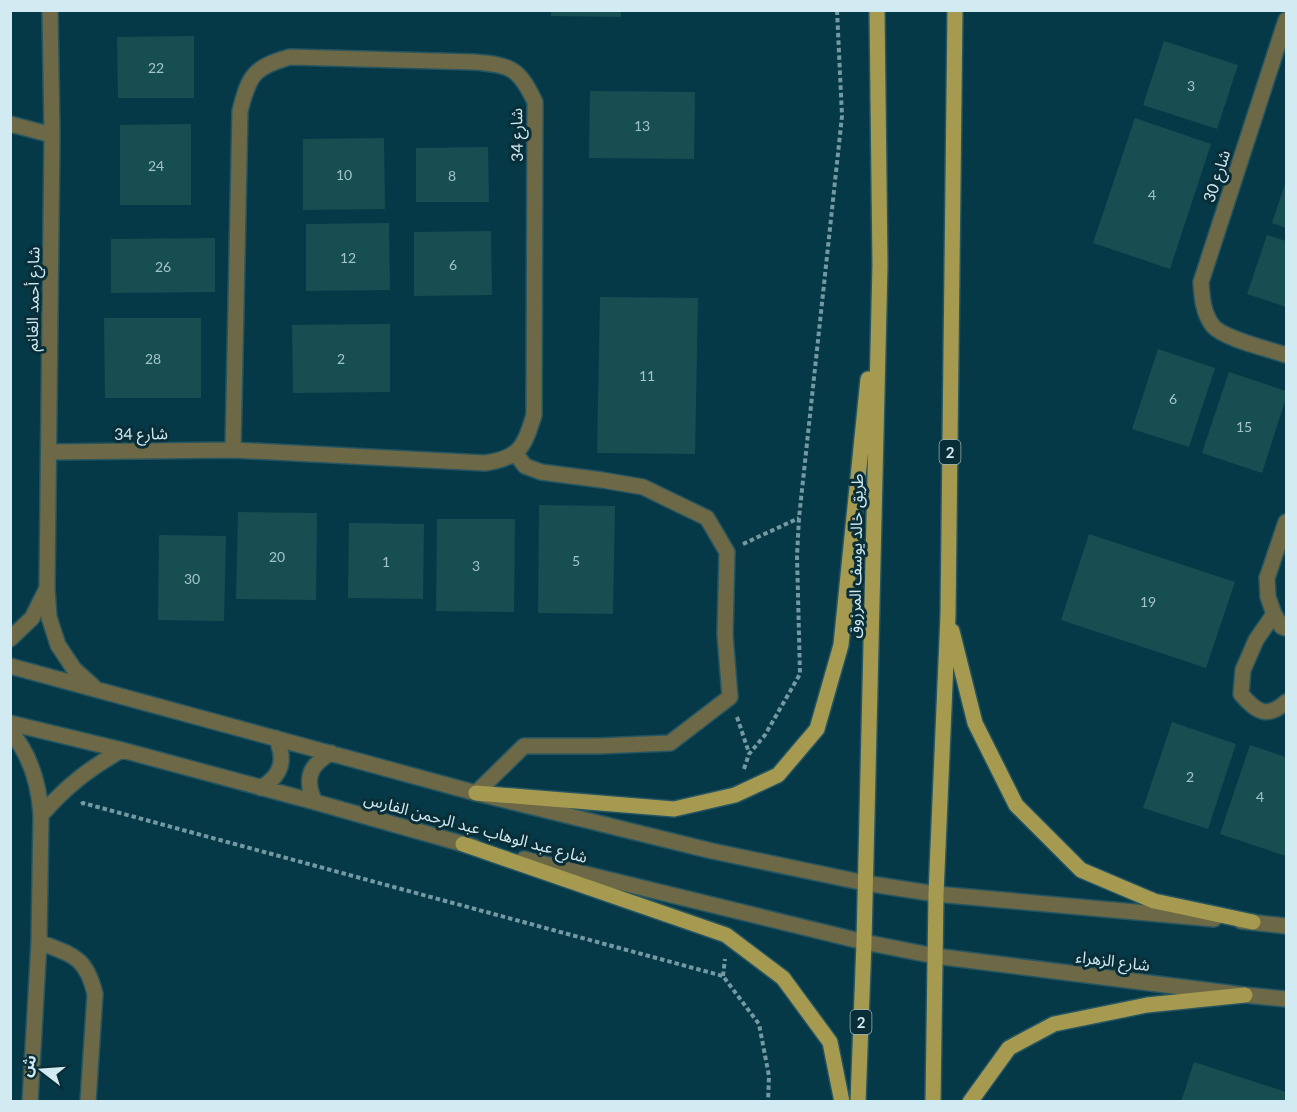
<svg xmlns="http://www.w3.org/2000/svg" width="1297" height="1112" font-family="Lato,'Noto Sans Arabic',sans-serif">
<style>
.building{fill:#174e51}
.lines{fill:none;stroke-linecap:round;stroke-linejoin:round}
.minor-casing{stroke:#265562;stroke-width:18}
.major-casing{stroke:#265562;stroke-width:18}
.path{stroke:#7499a3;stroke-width:4;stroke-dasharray:4.5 3;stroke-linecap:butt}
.minor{stroke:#6d6845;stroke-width:15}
.major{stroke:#a69a51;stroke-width:15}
.labels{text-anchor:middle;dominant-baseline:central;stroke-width:6;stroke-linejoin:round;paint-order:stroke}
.number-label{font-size:14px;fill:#a3c3ca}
.shield{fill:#092e38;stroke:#96b2ba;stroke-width:1.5}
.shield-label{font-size:15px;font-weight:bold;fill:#d2eaf2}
.street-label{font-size:16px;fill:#d2eaf2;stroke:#092e38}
</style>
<rect width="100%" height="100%" fill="#053947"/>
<!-- building -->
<path class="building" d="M551 10H621V17L551 16Z
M194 36V98H118L117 37Z
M1164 41 1238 65 1217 129 1143 105Z
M590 91 695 92 694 159 589 158Z
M1135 118 1211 144 1170 269 1093 243Z
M191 124V205H120V125Z
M384 138 385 209 303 210V139Z
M488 147 489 202H416V148Z
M1286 181V228L1272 223Z
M389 223 390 290 306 291V224Z
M491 231 492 295 414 296V232Z
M1267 235 1286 241V307L1247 294Z
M215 238V292L111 293V239Z
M600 297 698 298 695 454 597 453Z
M104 318H201V398H105Z
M390 324V392L293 393 292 325Z
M1158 349 1215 368 1189 447 1132 429Z
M1229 372 1286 391V398L1262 473 1202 453Z
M539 505 615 506 613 614 538 613Z
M238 512 317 513 316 600 236 599Z
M437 519H515L514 612 436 611Z
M349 523 424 524 423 599 348 598Z
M1089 534 1235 582 1206 668 1061 620Z
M159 535 226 536 224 621 158 620Z
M1172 722 1236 744 1208 829 1143 808Z
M1250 745 1286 757V856L1220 834Z
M1194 1062 1286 1092V1102H1181Z"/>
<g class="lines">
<!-- minor casing -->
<g class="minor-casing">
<path id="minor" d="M50 10 52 135 47 588 49 617 58 645 74 669 93 686
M1286 20 1201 282C1202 298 1203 313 1213 326 1224 339 1269 349 1286 355
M10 124 52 135
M49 452 233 450 485 463C520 458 524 447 534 415L535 102C519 68 511 65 474 62L290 57C254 67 249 75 240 111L233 450
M1286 522 1267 578 1268 597 1274 614 1282 627 1286 628
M1274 614 1256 640 1243 670 1241 694C1256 712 1267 719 1286 702
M10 639 32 618 47 588
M10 666 476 793 712 851 865 883 936 894 1214 919
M10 723 122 750 315 802 474 847
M10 731C31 755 39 784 41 815L39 942 30 1102
M261 788C282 775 286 760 276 738
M476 793 524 746H598L670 743 730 697 725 635 727 552 707 518 643 487 602 480 541 472 525 466 516 454
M315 802C304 780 309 765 331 753
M41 815C67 786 88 769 122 750
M524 859 864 942 935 956 1245 995 1286 999
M1241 921 1286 926
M39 942C72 955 86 956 95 994L88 1102"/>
</g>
<!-- major casing -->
<g class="major-casing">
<path id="major" d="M952 631 975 723 1016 805 1081 870 1154 901 1253 922
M476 793 674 809 735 795 778 775 817 729 841 645 868 379
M463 844 726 935 783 978 830 1042 842 1102
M858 1102 864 942 880 265 877 10
M933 1102 936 894 948 615 955 10
M970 1102 1009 1048 1054 1024 1147 1005 1245 995"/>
</g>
<!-- path -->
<path class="path" d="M743 544 799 518
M737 717 749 753
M744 769 749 754 765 735 800 674 797 556 799 518 842 116 837 10
M81 804 83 803 723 976 759 1024 769 1076 768 1102
M723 976 725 959"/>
<!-- minor -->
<use href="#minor" class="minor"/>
<!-- major -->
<use href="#major" class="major"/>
</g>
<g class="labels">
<!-- number labels -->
<g class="number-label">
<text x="156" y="67">22</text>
<text x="1191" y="85">3</text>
<text x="642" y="125">13</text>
<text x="156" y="165">24</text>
<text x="344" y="174">10</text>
<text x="452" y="175">8</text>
<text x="1152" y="194">4</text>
<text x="348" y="257">12</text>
<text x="453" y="264">6</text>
<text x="163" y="266">26</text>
<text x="153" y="358">28</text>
<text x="341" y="358">2</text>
<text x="647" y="375">11</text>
<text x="1173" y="398">6</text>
<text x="1244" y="426">15</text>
<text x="277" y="556">20</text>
<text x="576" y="560">5</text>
<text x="386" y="561">1</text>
<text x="476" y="565">3</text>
<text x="192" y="578">30</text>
<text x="1148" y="601">19</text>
<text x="1190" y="776">2</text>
<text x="1260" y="796">4</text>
</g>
<!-- shield labels -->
<g class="shield">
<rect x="939.5" y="440" width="21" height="24" rx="4.5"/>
<rect x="850.5" y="1010" width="21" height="24" rx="4.5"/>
</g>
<g class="shield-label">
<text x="950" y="452">2</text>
<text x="861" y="1022">2</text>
</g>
<!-- street labels -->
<g class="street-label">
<text transform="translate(516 135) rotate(-91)">شارع 34</text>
<text transform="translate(1216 176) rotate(-72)">شارع 30</text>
<text transform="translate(32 299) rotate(-89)">شارع أحمد الغانم</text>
<text transform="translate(141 433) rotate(-1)">شارع 34</text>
<text transform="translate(855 556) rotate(-89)">طريق خالد يوسف المرزوق</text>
<text transform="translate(476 827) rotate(15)">شارع عبد الوهاب عبد الرحمن الفارس</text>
<text transform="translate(1113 960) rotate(7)">شارع الزهراء</text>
</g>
</g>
<!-- border -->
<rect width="1297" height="1112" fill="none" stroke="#d2eaf2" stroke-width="24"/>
<!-- north arrow -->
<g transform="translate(42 1070) rotate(287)" stroke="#092e38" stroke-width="4.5" paint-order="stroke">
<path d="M0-4.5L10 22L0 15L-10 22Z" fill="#d2eaf2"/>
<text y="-9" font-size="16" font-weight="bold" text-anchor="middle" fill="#d2eaf2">ش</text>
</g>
</svg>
